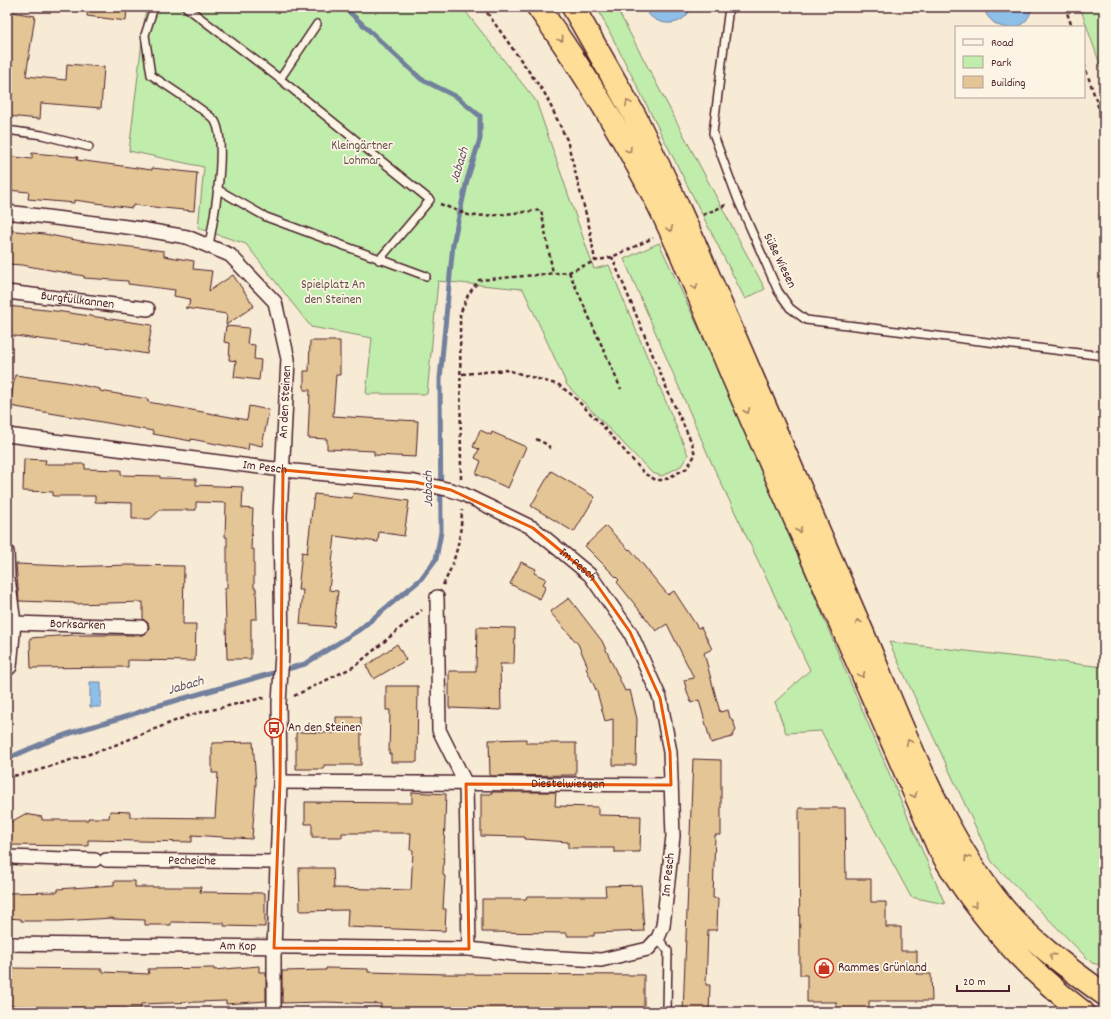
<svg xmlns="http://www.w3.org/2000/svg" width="1111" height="1019" font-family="Dekko,sans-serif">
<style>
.green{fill:#c0edab;stroke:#85866b}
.water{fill:#8dbfe9;stroke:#727f9d}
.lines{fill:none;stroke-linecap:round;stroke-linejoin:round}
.stream{stroke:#727f9d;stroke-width:5}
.building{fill:#e3c596;stroke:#4a1f2b}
.service-casing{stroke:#4a1f2b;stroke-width:10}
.minor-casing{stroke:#4a1f2b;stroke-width:16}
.motorway-casing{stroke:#4a1f2b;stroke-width:25}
.path{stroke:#4a1f2b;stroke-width:2.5;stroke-dasharray:4 3;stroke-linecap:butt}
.service{stroke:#fcf5e5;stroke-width:7}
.minor{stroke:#fcf5e5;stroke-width:13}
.motorway{stroke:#fedd96;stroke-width:22}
.motorway-bridge-casing{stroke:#4a1f2b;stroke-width:25;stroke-linecap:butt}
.motorway-bridge{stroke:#fedd96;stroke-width:22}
.oneway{stroke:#a47e60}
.marked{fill:none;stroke:#e8590c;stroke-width:3;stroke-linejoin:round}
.labels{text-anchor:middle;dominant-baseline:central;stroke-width:3.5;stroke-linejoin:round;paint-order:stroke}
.park-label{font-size:13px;fill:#68524b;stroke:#fcf5e5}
.street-label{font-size:13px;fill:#4a1f2b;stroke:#fcf5e5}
.poi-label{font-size:13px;fill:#4a1f2b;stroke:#fcf5e5;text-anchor:start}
.water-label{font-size:14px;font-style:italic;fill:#5e4f64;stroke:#fcf5e5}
</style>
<rect width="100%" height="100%" fill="#f7ebd5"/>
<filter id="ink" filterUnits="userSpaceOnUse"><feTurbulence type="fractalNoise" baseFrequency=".025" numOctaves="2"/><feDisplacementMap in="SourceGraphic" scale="8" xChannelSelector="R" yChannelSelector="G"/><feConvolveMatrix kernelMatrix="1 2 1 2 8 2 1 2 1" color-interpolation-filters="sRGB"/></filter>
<g filter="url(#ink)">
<!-- green -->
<path class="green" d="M146 7H462L536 101 594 269 609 265 688 455 681 466 662 476 652 473 567 385 523 289 438 281 427 394H366L372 338 311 327 246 244 198 228 204 167 129 151Z
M597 7H616L765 289 745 299Z
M1080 7H1104V76Z
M659 243 753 445 843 665 945 904 911 897 821 731 786 733 775 702 810 670 712 464 624 259Z
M889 642 1104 667V966L1092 963 992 862Z"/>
<!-- water -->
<path class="water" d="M644 7H691C684 30 652 27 644 7Z
M983 7H1032C1027 36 992 34 983 7Z
M90 682H101V707H90Z"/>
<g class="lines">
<!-- stream -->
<path class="stream" d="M7 759C35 746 64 734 94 726 114 720 133 715 153 707L305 664 359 630 420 580 436 559 441 532 440 379 453 244 467 180 480 139V116L457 97 421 79 344 7"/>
</g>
<!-- building -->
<path class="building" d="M88 7H127L126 21 87 16Z
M7 11 35 16 26 76 66 80 67 64 104 67 101 108 41 103 40 119 7 116Z
M32 153 78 157 77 160 152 170V168L197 173 194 211 133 205 132 208 74 200V203L28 199 29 192 7 190V156L32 159Z
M7 230 44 234 81 241 164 251V256L194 261 193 269 212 271 209 291 233 275 254 306 226 325 227 314 185 308 189 305 190 299 174 296 175 290 128 284V281L84 278V276L22 265 7 264Z
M7 306 56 311 152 325 147 354 112 348 7 335Z
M226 326 249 328 247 344 255 345 254 359 261 360 259 380 234 377 236 361 229 360 230 343 224 342Z
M310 341H340V375H336L333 416 418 421 416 457 374 455V451L327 449V439L308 438 310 390H304V371H309Z
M15 375 66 382 100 389V391L148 399V402L247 420 249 406 269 410 262 446 249 443 248 450 191 439V441L153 434V431L10 406Z
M480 430 491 435 492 432 526 447 508 488 476 474 481 461 475 458 479 449 473 447Z
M24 459 46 460 45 464H85V469L121 470V475L160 476V478L196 479V485L243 487 242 508 253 509 251 549H254V588H256L257 619H251V659H227L225 588H227V537H225L226 503 196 502V510H160L150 519H132V503L95 502V496H53V492L23 491Z
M551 471 595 497 574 532 531 506Z
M353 493 409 501 404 536 379 532 378 542 335 536 329 590 338 591 334 627 300 624 303 590H298L302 552 307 553 314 494 352 498Z
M606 526 629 550 630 549 668 595 674 591 698 628 701 627 712 649 704 653 720 712 728 710 730 718 733 720 736 730 732 737 711 743 699 700 691 703 686 688 684 680 694 678 667 624 656 631 617 582 619 580 585 546Z
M521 562 536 569 534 573 546 579 543 584 546 586 540 599 510 584Z
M16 564 65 566V567L128 565 184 566 183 624H196L195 661 128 660V667L31 668 30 638 72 635H143L148 632 149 627 148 623 143 619V602L74 604V603L19 601Z
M569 598 602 641 625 691 630 690 637 719 636 765H613V719L605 721 597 692 586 668 588 667 578 644 550 612Z
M477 627 515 628 514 664H500L501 710 449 708V671H476Z
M397 644 406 660 374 679 366 666Z
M386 686H418L417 762H391V754H389L390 710H386Z
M336 717H361V765H324V769H296V732L336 733Z
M526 739V743H576V775L490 776 489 740Z
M253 742 256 783 252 839 192 835V842L88 840V846L7 845V824L25 814 42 817V820H88V818H109L110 811 130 812V817L215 818 218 773H212V743Z
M693 759 721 760V835H715L713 898H718L717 930H708L706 985H710L709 1012H683Z
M412 792 446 794 443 875 445 876 443 909H446L445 931 347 927 348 910 300 911 299 868H333L334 888 411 890 413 850H410L411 833H342V837H312V824H305V802L412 803Z
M491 792H556L555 806 598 807V815L641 816 640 852H614V848H568V842L525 839V837L481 836V794H491Z
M799 808H845L846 879H871V902H886V927H901V951H917V974H931L932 1001H869V1012H836V1002H807V975H800Z
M114 881H135V887H201L200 892 265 893V927L224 926V923L171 922V925H145V920L113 919V918L60 921H21V919L7 918V893L58 892V889L114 885Z
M641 885 644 931 594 933V936H567V933L482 932V899H526L527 896H606L605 886Z
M259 966V972H266V1001L226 1004V1001L141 1004V1009L7 1006V968L102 969V972L149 974 148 969 214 968V970Z
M326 968 368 969V972L447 974 644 975V1012L542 1009V1012H381V1004L325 1002 282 1003V971L326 970Z"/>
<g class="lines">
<!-- service casing -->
<g class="service-casing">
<path id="service" d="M154 7 145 35 151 75C161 82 211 114 215 121 228 144 214 218 209 245
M186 7 280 79 430 200 379 260
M729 7 713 133 738 200 778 291 790 308 806 320 1104 356
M280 79 317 24
M7 130 42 135 89 147
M217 189 266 217 426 276
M658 938 668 951 667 1012"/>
</g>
<!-- minor casing -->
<g class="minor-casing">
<g id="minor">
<path d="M7 212 135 228 187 237 230 255 275 302 288 359 280 516 282 653 279 703 280 782 274 948V1012"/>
<path id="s1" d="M7 292 148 309"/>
<path id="s2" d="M7 435 283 470 415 482 451 490 463 494 533 528 590 575 630 632 660 698 670 752 673 836 663 926 658 938 648 949 601 960 542 957 469 949 7 944"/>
<path d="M7 552 8 578 14 623 10 667 7 669"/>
<path d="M437 597 439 730 466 784 469 949"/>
<path id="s3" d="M7 621 14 623 141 627"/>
<path id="s4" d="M280 782 671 785"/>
<path d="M7 857 95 860"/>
<path id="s5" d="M106 860 278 862"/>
</g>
</g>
<!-- motorway casing -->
<g class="motorway-casing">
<path id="motorway" d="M538 7C584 71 624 138 660 208
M573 7 636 118 675 200
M694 242C750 371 806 501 862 631 901 722 935 820 996 899 1026 938 1065 966 1104 994
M680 251 732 375 939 849C976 912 1024 968 1083 1012"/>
</g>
<!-- path -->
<path class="path" d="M483 7 545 94 567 140 590 230 595 261
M1065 7 1072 27
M1084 64 1104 124
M440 204 471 216 497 215 541 210 553 273
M703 215 728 204
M569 272 621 389
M462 374 507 370 559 385 572 395 600 423 645 474 656 480H664L687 468 695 455 692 443 669 394 612 257
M536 439 548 445 551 450
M461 479 460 314 468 295 479 280 569 272 595 261 612 257 653 238
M443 585C456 561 461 537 462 510
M294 696 355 666 422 610
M7 777 33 772 105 749 190 715 262 698 266 699"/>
<!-- service -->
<use href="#service" class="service"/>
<!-- minor -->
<use href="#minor" class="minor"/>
<!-- motorway -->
<use href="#motorway" class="motorway"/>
<!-- motorway-bridge casing -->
<g class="motorway-bridge-casing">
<path id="motorway-bridge" d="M675 200 694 242
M660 208 680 251"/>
</g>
<!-- motorway-bridge -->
<use href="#motorway-bridge" class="motorway-bridge"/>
</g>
<!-- one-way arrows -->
<defs><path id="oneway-chevron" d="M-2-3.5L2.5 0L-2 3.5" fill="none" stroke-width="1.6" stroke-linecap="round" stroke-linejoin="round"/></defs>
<g class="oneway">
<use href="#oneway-chevron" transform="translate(561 39) rotate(54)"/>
<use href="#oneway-chevron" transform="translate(628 103) rotate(-118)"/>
<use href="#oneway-chevron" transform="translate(629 150) rotate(59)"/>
<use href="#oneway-chevron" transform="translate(670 229) rotate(66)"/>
<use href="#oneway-chevron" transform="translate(695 287) rotate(67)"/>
<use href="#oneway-chevron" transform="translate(747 411) rotate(67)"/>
<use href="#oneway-chevron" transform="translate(799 530) rotate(67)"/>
<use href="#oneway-chevron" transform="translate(858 622) rotate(-113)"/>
<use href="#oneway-chevron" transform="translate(862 675) rotate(67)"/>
<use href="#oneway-chevron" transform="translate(909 742) rotate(-114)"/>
<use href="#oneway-chevron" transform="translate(914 795) rotate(66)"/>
<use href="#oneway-chevron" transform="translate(967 858) rotate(-122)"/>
<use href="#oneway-chevron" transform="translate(975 905) rotate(54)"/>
<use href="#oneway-chevron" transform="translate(1052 956) rotate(-139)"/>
</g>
</g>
<!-- marked area -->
<path class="marked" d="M283 470 415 482 451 490 533 528 590 575 630 632 660 698 670 752 671 785 466 784 469 949 274 948 280 782Z"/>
<!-- icons -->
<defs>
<g id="bus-ring" transform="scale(1)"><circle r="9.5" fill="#fcf5e5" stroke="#c8321e" stroke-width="1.5"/><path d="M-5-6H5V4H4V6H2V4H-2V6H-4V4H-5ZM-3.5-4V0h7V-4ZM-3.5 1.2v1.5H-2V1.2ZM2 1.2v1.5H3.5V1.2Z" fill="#c8321e"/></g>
<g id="shop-ring" transform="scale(1)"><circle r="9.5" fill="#fcf5e5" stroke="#c8321e" stroke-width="1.5"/><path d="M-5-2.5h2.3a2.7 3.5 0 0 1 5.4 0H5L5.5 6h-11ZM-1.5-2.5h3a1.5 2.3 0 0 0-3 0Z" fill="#c8321e"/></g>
</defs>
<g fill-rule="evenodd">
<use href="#bus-ring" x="274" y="728"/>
<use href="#shop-ring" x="824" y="968"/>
</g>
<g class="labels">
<!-- park labels -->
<g class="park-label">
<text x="362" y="146">Kleingärtner<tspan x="362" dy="15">Lohmar</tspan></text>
<text x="333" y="285">Spielplatz An<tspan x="333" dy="15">den Steinen</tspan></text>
</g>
<!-- street labels -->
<g class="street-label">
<text transform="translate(779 261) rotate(64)">Süße Wiesen</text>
<text stroke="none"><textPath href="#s1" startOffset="71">Burgfüllkannen</textPath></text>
<text transform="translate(286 402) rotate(-87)">An den Steinen</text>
<text stroke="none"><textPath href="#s2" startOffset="260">Im Pesch</textPath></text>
<text stroke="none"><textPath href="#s2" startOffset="596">Im Pesch</textPath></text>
<text stroke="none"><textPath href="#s3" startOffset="71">Borksarken</textPath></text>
<text stroke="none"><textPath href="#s4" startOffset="288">Diestelwiesgen</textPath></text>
<text stroke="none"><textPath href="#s5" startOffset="86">Pecheiche</textPath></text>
<text transform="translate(669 875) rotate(-84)">Im Pesch</text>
<text transform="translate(238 947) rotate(1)">Am Kop</text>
</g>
<!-- poi labels -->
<g class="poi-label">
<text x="288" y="728">An den Steinen</text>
<text x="838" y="968">Rammes Grünland</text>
</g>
<!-- water labels -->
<g class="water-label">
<text transform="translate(460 165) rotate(-73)">Jabach</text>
<text transform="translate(429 489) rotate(-91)">Jabach</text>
<text transform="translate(186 686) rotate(-16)">Jabach</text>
</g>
</g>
<!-- margin -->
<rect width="1111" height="1019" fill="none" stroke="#fcf5e5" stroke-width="24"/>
<rect x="12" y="12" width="1087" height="995" fill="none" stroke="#4a1f2b" stroke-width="1.5" filter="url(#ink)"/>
<!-- legend -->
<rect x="955" y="26" width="130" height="72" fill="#fcf5e5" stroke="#b59f9b"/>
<rect x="963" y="39" width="20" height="6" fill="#fcf5e5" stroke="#b59f9b"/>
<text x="991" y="46" font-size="12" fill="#4a1f2b">Road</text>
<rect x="963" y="56" width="20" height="12" fill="#c0edab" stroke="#b59f9b"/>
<text x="991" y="66" font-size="12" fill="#4a1f2b">Park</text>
<rect x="963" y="76" width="20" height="12" fill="#e3c596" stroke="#b59f9b"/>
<text x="991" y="86" font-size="12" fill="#4a1f2b">Building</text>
<!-- scale -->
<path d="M957 985v6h52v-6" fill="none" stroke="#4a1f2b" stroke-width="2"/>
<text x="963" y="985" font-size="12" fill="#4a1f2b" stroke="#fcf5e5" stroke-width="3" paint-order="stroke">20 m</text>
</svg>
